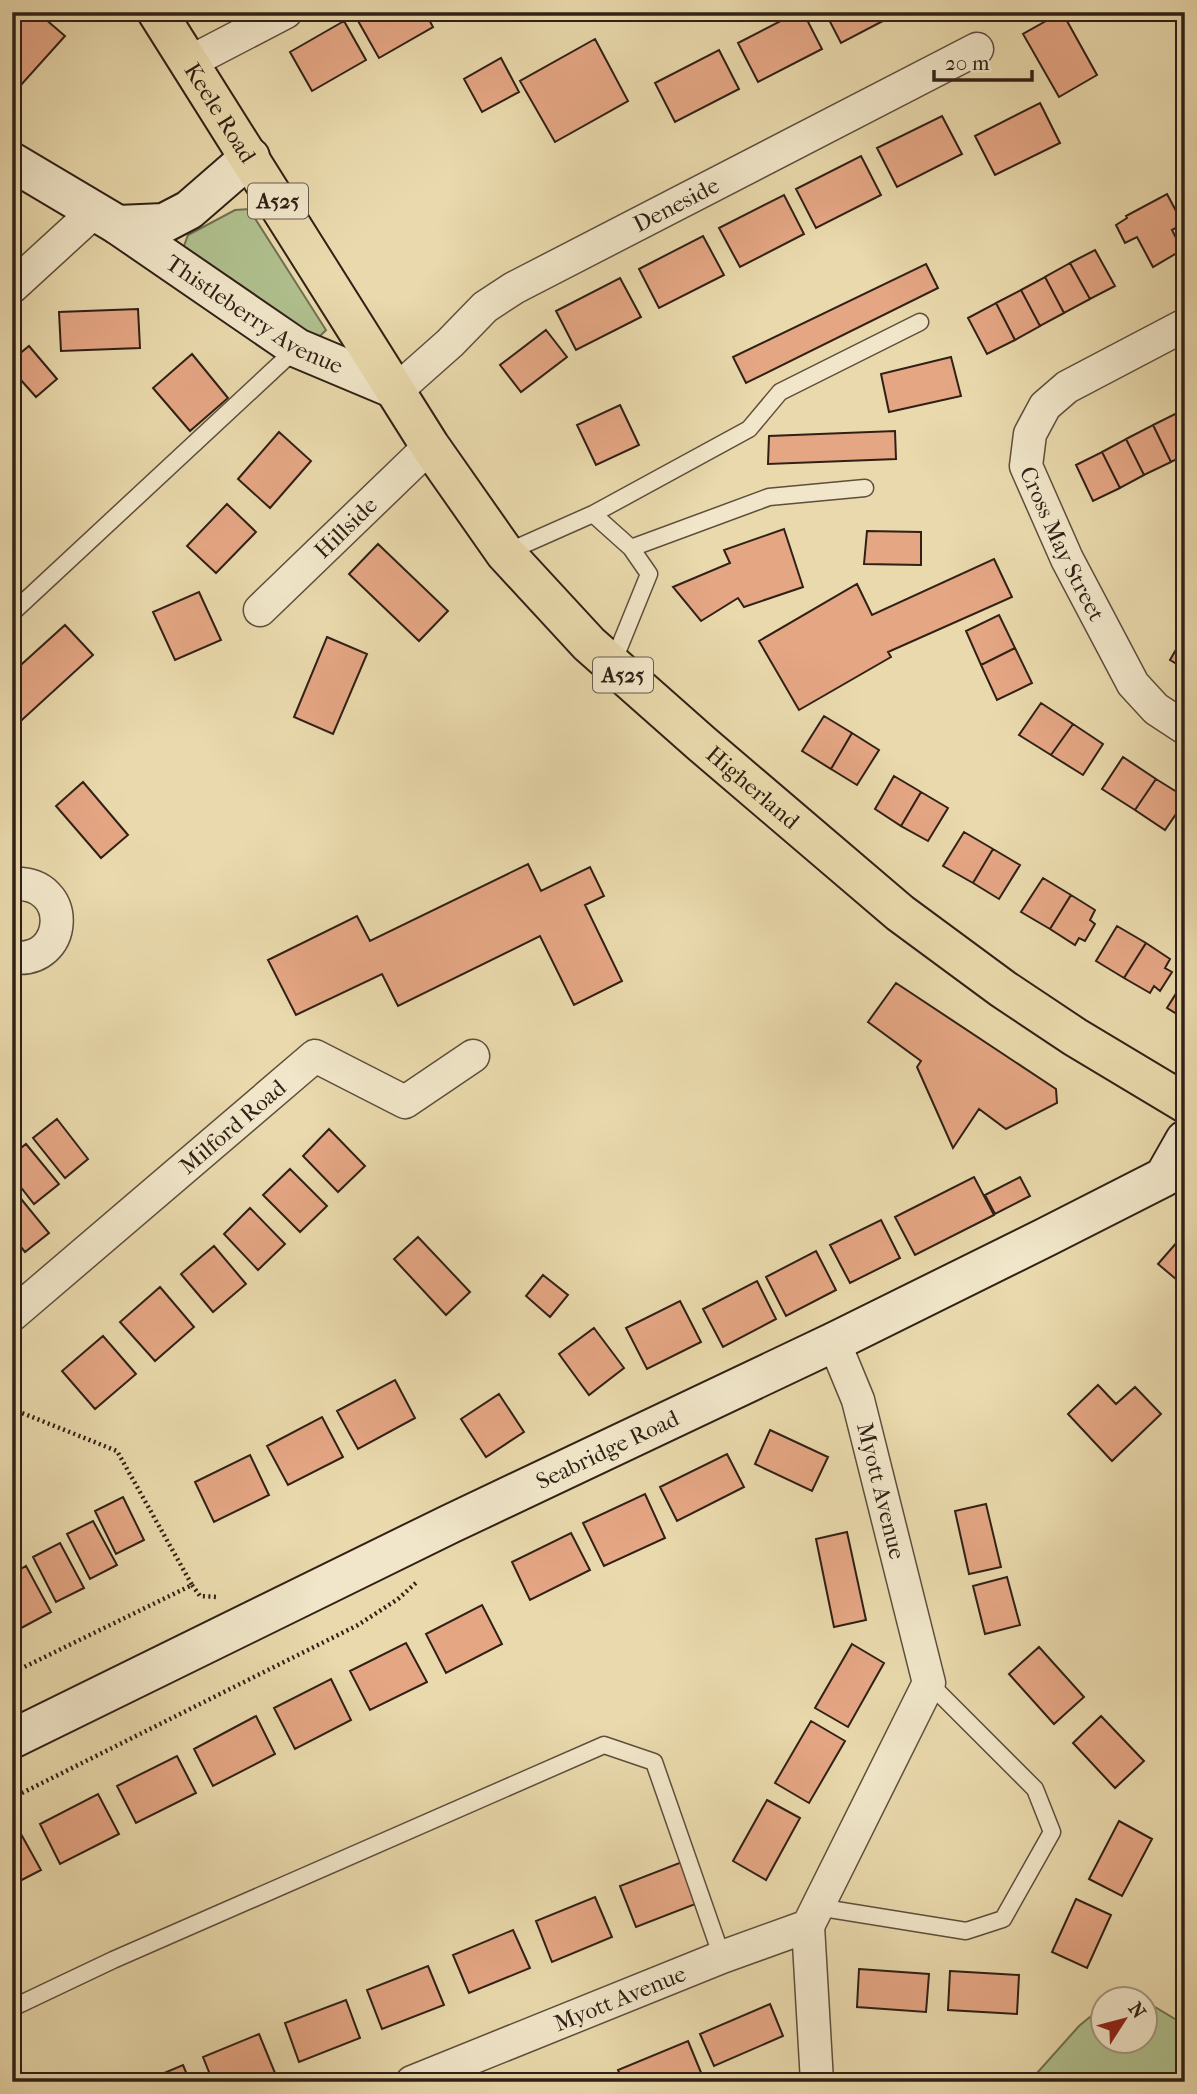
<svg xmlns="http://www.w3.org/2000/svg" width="1197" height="2094" font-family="'IM FELL French Canon',serif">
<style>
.green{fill:#b0c08e;stroke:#707052;stroke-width:2}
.building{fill:#e5a684;stroke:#302016;stroke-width:2}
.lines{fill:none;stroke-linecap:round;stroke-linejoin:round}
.lane-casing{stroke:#5e4e3c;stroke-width:19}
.street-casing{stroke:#5e4e3c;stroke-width:35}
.secondary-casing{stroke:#302016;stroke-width:42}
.primary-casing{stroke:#302016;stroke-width:42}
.path{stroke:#302016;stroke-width:4.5;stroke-dasharray:2 3.5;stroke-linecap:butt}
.lane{stroke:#f1e6c9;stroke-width:16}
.street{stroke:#f1e6c9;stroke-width:32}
.secondary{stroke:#f1e6c9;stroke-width:38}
.primary{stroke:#e9d9ac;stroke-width:38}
.labels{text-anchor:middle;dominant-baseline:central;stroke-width:7;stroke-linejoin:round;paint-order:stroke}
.shield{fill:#f1e6c9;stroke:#6a5b4c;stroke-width:2}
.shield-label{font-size:21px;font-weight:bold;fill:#302016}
.street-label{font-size:23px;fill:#302016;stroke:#f1e6c9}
</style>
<rect width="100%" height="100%" fill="#e9d9ac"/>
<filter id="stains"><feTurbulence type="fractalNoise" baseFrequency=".00286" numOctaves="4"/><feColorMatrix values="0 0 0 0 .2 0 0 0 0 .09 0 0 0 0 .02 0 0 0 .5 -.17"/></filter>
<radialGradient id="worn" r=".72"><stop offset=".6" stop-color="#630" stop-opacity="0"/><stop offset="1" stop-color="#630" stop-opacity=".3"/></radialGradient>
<!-- green -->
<path class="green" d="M249 209 326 330 320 336 296 328 181 254 188 235 235 210Z
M1145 2001 1185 2025V2082H1029L1079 2026 1102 2007V2042H1144Z"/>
<!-- building -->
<path class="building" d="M12 12H47L43 17 65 36 12 95Z
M368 12H425L433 27 379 58 357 19Z
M798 12H803L822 49 758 82 738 43Z
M825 12H900L841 43Z
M1062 12 1097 75 1059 97 1023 34Z
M344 21 366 60 312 91 290 52Z
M595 39 628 101 555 142 520 81Z
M719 50 739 89 675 122 655 83Z
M501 58 519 92 482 112 464 79Z
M1040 103 1060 143 995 175 975 136Z
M942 116 962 154 897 187 877 148Z
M861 156 881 195 816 228 796 189Z
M1167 194 1183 224 1172 230 1182 250 1153 267 1137 237 1125 243 1116 225 1127 218 1126 216Z
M784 195 804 234 740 267 719 228Z
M703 236 724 275 659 308 639 269Z
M1095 250 1115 286 1090 299 1070 263Z
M1070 263 1090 299 1064 313 1045 277Z
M926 264 938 288 746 383 733 357Z
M1045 277 1064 313 1040 326 1021 290Z
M620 278 641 317 576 350 556 311Z
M1021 290 1040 326 1015 340 996 303Z
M996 303 1015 340 987 354 968 318Z
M138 309 140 348 61 351 59 312Z
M546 330 567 357 521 392 500 365Z
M29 346 57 379 36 397 12 370V360Z
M192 354 228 398 190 431 153 388Z
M951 357 961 396 889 412 881 374Z
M620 405 639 445 596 465 577 425Z
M1179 412 1185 424V455L1171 462 1153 425Z
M1153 425 1171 462 1144 475 1126 439Z
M895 431 896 459 768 464 769 436Z
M279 432 311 461 270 508 238 479Z
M1126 439 1144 475 1120 488 1102 452Z
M1102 452 1120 488 1093 501 1076 465Z
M227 504 256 532 216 573 187 546Z
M784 529 803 587 744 607 738 598 701 621 673 587 730 563 724 550Z
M867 531 921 532V565L864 564Z
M378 544 448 611 419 641 349 574Z
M994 559 1012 597 888 652 891 657 799 710 759 641 857 584 872 615Z
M199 592 221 640 175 660 153 612Z
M999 615 1015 648 981 665 966 631Z
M65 625 93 655 12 729V673Z
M1185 634V669L1170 660Z
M327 637 367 654 333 734 294 717Z
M1015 648 1032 683 997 700 981 665Z
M1041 703 1073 724 1051 755 1019 735Z
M824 716 852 733 831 769 802 751Z
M1073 724 1103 744 1083 775 1051 755Z
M852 733 879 750 857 785 831 769Z
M1123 757 1156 779 1135 810 1102 789Z
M894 776 921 792 901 826 875 809Z
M1156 779 1185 797V801L1165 830 1135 810Z
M83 782 128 835 101 858 56 806Z
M921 792 948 808 928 841 901 826Z
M964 832 993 849 973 883 943 866Z
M993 849 1020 865 999 899 973 883Z
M528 864 541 891 590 867 604 896 585 905 622 981 574 1005 540 936 398 1006 382 974 296 1015 268 960 357 916 370 941Z
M1043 878 1071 895 1050 929 1021 912Z
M1071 895 1095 910 1090 920 1095 924 1085 941 1079 938 1075 945 1050 929Z
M1117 926 1146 943 1124 978 1096 961Z
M1146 943 1170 959 1165 968 1172 972 1160 991 1154 986 1150 993 1124 978Z
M1185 979V1019L1167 1008Z
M896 983 1056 1089 1057 1103 1006 1129 979 1109 953 1148 917 1067 921 1061 868 1022Z
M57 1119 88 1159 65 1178 33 1138Z
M329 1129 365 1166 338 1192 303 1156Z
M26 1144 59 1184 34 1204 12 1176V1155Z
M290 1169 327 1206 300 1232 263 1195Z
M974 1177 994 1215 915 1255 895 1217Z
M1020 1177 1030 1196 995 1214 985 1195Z
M17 1194 49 1233 25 1252 12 1236V1198Z
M250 1208 285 1244 258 1270 224 1234Z
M881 1220 900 1258 850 1283 830 1245Z
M1185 1233V1272L1177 1280 1158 1264Z
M418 1237 470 1292 446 1315 394 1259Z
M214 1246 246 1284 213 1312 181 1274Z
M816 1251 836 1290 786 1316 766 1277Z
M543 1275 568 1295 550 1317 526 1296Z
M757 1281 776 1319 723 1347 703 1309Z
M160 1287 194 1327 155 1361 120 1322Z
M680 1301 701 1342 647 1369 626 1328Z
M594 1328 624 1368 589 1395 559 1354Z
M103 1336 136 1374 95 1409 62 1371Z
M395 1380 415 1418 358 1449 337 1411Z
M1098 1385 1116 1404 1135 1387 1161 1414 1112 1461 1068 1414Z
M499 1394 524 1432 486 1457 461 1419Z
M322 1417 343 1457 288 1485 267 1446Z
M770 1430 828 1457 812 1491 755 1464Z
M727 1454 744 1487 677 1521 660 1487Z
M250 1455 269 1495 214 1522 195 1482Z
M645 1494 665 1538 604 1566 583 1523Z
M123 1497 144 1540 116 1554 95 1511Z
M986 1504 1001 1567 969 1574 955 1511Z
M93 1521 117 1565 90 1579 67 1534Z
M847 1532 866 1620 834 1627 816 1539Z
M571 1533 590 1570 530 1600 512 1562Z
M60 1543 84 1588 56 1602 33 1557Z
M26 1566 51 1612 12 1633V1574Z
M1007 1577 1020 1625 985 1634 973 1586Z
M482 1605 502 1644 446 1673 426 1634Z
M406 1643 427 1682 370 1710 350 1671Z
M852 1644 884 1663 848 1727 815 1708Z
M1039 1647 1084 1697 1054 1724 1009 1674Z
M331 1679 351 1720 295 1749 274 1708Z
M256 1716 275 1754 213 1786 194 1749Z
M1101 1716 1144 1761 1115 1788 1073 1743Z
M811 1721 845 1741 809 1803 775 1783Z
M177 1756 196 1793 136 1823 117 1786Z
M98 1794 119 1834 60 1864 40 1824Z
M767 1800 800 1818 766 1880 733 1861Z
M1119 1821 1152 1839 1122 1896 1089 1879Z
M21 1834 41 1870 12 1885V1839Z
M682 1862 698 1903 636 1927 620 1886Z
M595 1897 612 1937 552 1962 536 1921Z
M1076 1899 1111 1915 1087 1968 1052 1952Z
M513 1930 530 1968 469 1993 453 1955Z
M428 1966 444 2005 382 2029 367 1990Z
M859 1969 929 1974 926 2012 857 2007Z
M950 1971 1019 1975 1017 2014 948 2010Z
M346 2000 360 2038 299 2062 285 2023Z
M770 2004 783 2036 714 2066 700 2034Z
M259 2034 275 2073 253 2082H213L203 2057Z
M688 2041 702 2075 685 2082H623L618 2070Z
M183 2065 190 2082H143Z"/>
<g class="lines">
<!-- lane casing -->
<g class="lane-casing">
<path id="lane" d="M593 514 631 548 769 497 865 488
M505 553 593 514 749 429 780 392 920 322
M12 613 297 348
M612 665 649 574 631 548
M817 1907 966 1931 1003 1919 1052 1832 1035 1789 929 1683
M12 2008 113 1960 604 1745 654 1762 722 1957"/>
</g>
<!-- street casing -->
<g class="street-casing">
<g id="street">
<path d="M190 62 286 12"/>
<path d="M12 287 95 211"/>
<path id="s1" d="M1185 325 1067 387 1045 406 1030 434 1026 466 1067 559 1133 684 1156 709 1185 728"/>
<path id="s2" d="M397 390 450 343 485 307 514 288 977 49"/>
<path id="s3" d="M260 610 430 446"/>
<path d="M12 884C75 880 68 966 12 957"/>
<path id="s4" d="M12 1315 315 1056 405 1102 473 1056"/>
<path d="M808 1926 817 2082"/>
<path id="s5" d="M412 2082 722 1957 808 1926 929 1683 858 1400 834 1342"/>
</g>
</g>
<!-- secondary casing -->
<g class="secondary-casing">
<g id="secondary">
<path id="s6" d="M12 162 118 225 297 348 397 390"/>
<path d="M118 225 164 223 189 210 250 157"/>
<path id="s7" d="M12 1739 450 1524 834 1342 1046 1237 1164 1177 1185 1140"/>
</g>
</g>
<!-- primary casing -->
<g class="primary-casing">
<g id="primary">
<path id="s8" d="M157 12 430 446 505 553 589 644 702 744 900 913 1003 989 1075 1037 1185 1103"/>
</g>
</g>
<!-- path -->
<path class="path" d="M12 1409 117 1451 192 1585 12 1673
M192 1585 200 1596 217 1597
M12 1798 358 1625 398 1599 418 1581"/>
<!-- lane -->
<use href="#lane" class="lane"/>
<!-- street -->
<use href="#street" class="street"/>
<!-- secondary -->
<use href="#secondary" class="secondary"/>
<!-- primary -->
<use href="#primary" class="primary"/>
</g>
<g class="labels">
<!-- shield labels -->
<g class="shield">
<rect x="248" y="183.5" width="60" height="35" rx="5"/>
<rect x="593" y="657.5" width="60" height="35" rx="5"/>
</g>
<g class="shield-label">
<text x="278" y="201">A525</text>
<text x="623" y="675">A525</text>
</g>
<!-- street labels -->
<g class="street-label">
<text stroke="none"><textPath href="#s8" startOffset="119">Keele Road</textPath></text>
<text stroke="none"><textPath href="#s2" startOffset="338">Deneside</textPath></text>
<text stroke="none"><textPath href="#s6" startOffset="287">Thistleberry Avenue</textPath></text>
<text stroke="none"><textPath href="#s3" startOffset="119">Hillside</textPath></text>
<text stroke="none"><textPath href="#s1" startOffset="312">Cross May Street</textPath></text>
<text stroke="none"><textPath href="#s8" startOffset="985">Higherland</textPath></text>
<text stroke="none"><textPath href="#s4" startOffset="290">Milford Road</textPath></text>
<text stroke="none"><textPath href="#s7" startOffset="662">Seabridge Road</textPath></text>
<text transform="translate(881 1491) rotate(76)">Myott Avenue</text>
<text stroke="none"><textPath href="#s5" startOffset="224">Myott Avenue</textPath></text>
</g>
</g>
<!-- margin -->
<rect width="1197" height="2094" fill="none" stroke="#e9d9ac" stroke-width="42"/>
<rect x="14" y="14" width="1169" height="2066" fill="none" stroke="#302016" stroke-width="3.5"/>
<rect x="21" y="21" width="1155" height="2052" fill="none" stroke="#302016" stroke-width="2"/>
<!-- north arrow -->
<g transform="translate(1124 2020) rotate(54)"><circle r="33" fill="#f1e6c9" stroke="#a49781" stroke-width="2"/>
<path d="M0-5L12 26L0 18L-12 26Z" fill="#8f2418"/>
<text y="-10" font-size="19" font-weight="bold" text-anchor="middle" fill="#302016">N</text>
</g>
<!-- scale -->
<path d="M934 70v10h98v-10" fill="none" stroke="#302016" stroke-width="3.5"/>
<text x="945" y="70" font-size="21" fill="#302016" stroke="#f1e6c9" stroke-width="5" paint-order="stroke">20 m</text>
<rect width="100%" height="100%" filter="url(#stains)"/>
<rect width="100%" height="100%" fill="url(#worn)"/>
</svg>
